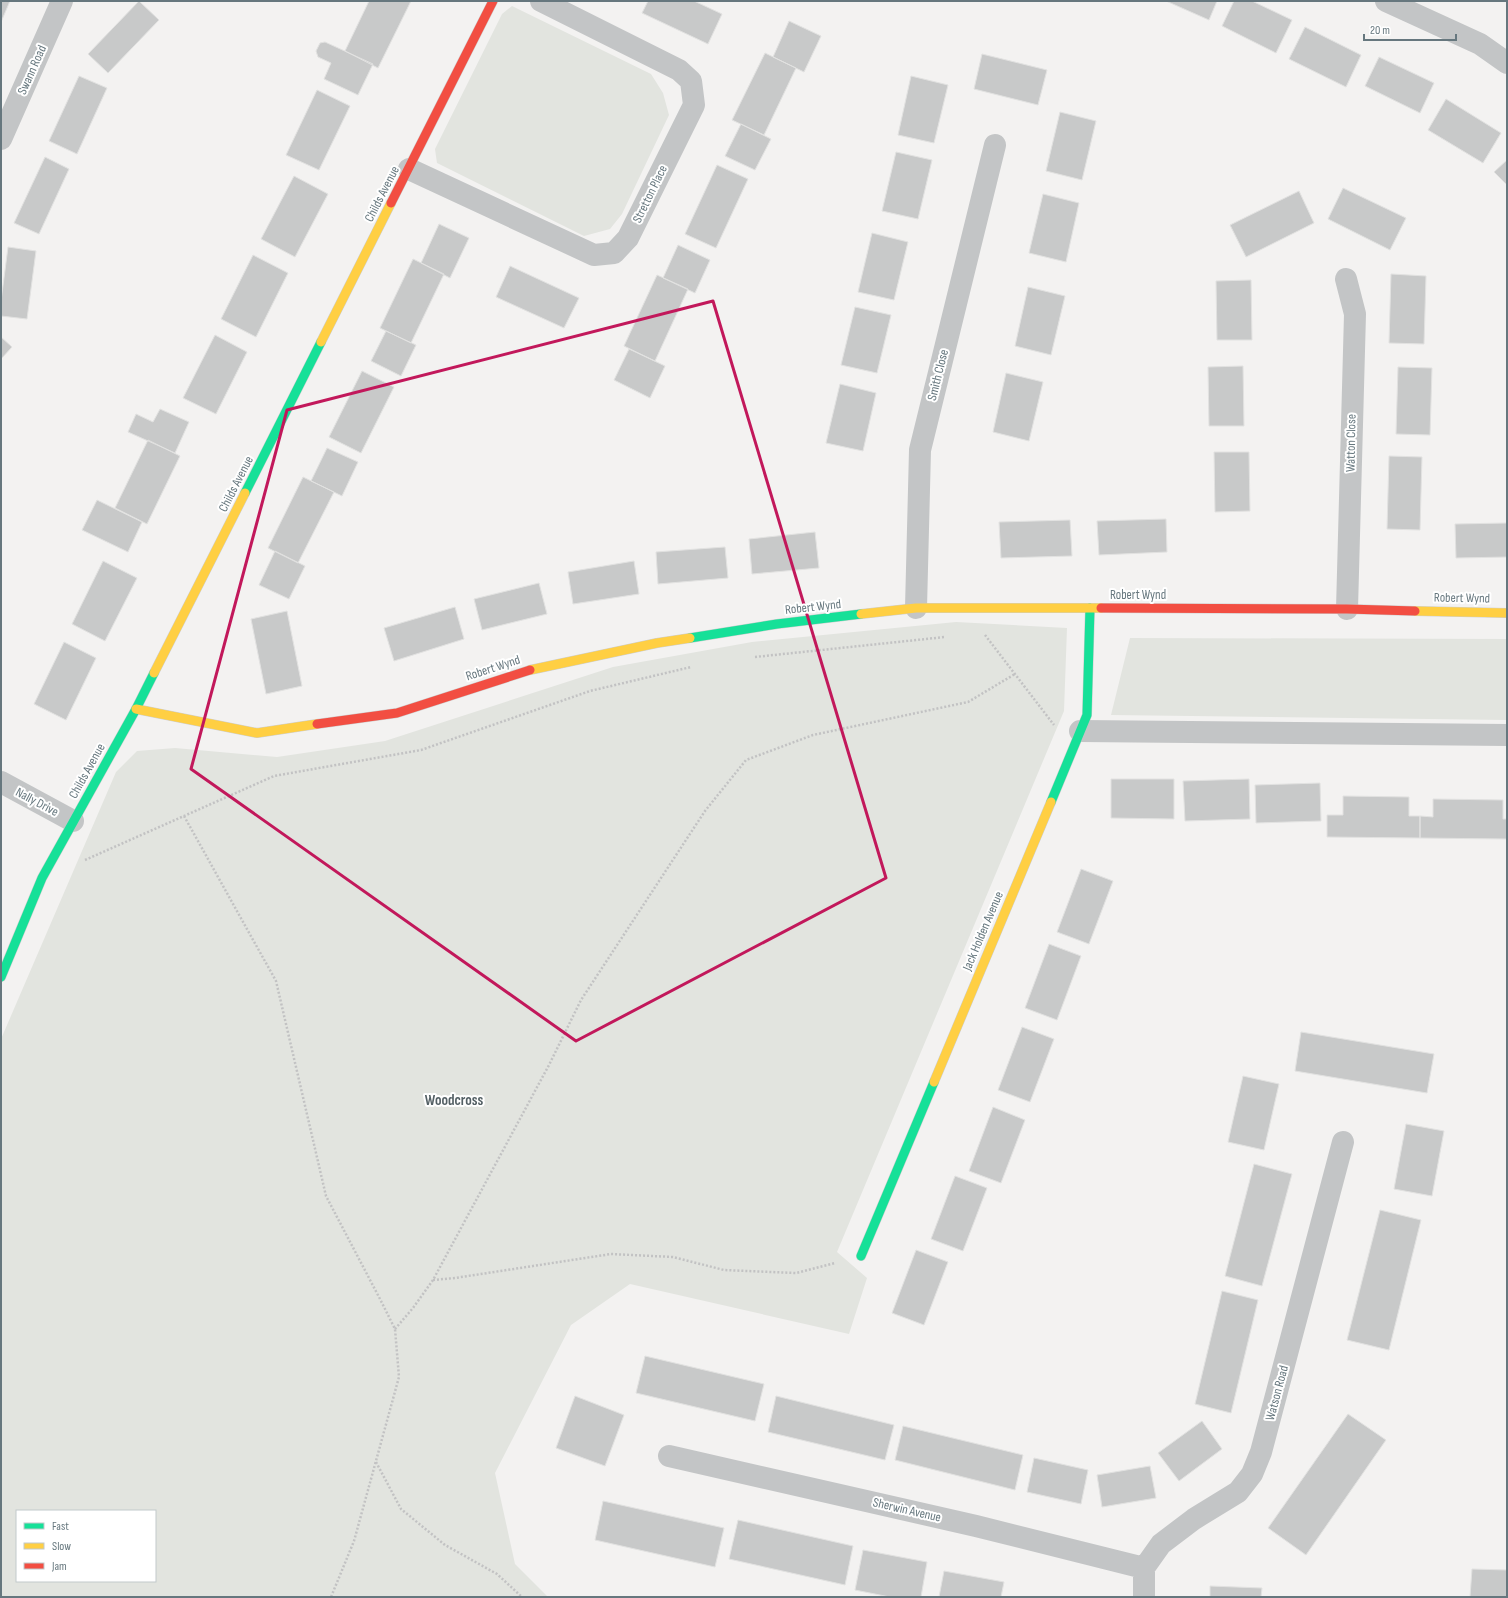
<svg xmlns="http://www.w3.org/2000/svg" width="1508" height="1598" font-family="'Sofia Sans Condensed',sans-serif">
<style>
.green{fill:#e2e4df;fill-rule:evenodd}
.building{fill:#c8c9c9;stroke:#e2e2e1}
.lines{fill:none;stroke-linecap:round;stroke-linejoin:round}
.fast-casing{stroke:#cdcece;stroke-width:10}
.slow-casing{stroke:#cdcece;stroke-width:10}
.jam-casing{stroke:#cdcece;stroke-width:10}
.path{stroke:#c2c2c3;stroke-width:2.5;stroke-dasharray:2 2;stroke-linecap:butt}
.street{stroke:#c3c5c6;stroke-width:22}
.fast{stroke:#16e098;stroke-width:9}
.slow{stroke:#ffcf43;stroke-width:9}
.jam{stroke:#f24e42;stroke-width:9}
.marked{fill:none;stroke:#c2185b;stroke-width:3;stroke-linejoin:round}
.labels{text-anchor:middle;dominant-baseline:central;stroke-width:4;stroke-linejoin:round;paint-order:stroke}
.street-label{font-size:13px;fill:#66777e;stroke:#fff}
.quarter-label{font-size:15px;font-weight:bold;fill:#535f64;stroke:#fff}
</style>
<rect width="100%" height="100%" fill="#f3f2f1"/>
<!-- green -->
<path class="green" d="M512 6 651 74 663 93 669 115 622 214 610 229 584 236 437 163 435 149 502 14Z
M956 622 1067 628 1064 711 837 1252 867 1278 849 1334 630 1284 571 1325 495 1473 515 1564 548 1597H1V1039L116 772 137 751 175 748 277 757 385 741 613 667 752 642ZM17 1511H155V1581H17Z
M1130 638 1507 639V720L1111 715Z"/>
<!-- building -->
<path class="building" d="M1 1H10L1 22Z
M139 1 159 20 108 73 88 54Z
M369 1H411L378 68 345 51Z
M648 1H694L722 14 708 44 642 13Z
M1166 1H1217L1209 20Z
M1234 1H1252L1292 20 1276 53 1222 26Z
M789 21 821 36 804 72 773 57Z
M1305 27 1361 55 1346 87 1289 59Z
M325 42 373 64 358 95 324 79 331 63 318 57 316 51 320 43Z
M765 53 796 68 764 135 732 120Z
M982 54 1047 70 1038 105 974 89Z
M1379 57 1434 83 1420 113 1365 86Z
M79 76 107 88 77 154 49 141Z
M911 76 948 85 934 143 898 135Z
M317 90 350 106 319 170 286 155Z
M1446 99 1501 133 1483 163 1428 130Z
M1060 112 1096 121 1082 180 1046 171Z
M741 124 771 139 755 170 725 156Z
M896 152 932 160 918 219 882 211Z
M45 157 69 169 39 234 14 223Z
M1507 160V185L1494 172Z
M717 165 748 179 716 248 685 234Z
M294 176 328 194 295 257 261 239Z
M1343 188 1406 218 1390 250 1328 219Z
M1299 191 1314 223 1246 257 1230 225Z
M1043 194 1079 203 1066 262 1029 253Z
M439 224 469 238 450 278 421 263Z
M872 233 908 242 894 300 858 292Z
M678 245 710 260 695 293 663 278Z
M8 247 36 251 27 319 1 316V301Z
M253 255 288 273 256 337 221 319Z
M413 259 444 274 411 343 380 328Z
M510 266 579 298 564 328 496 297Z
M1391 274 1426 276 1424 344 1389 343Z
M657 275 688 289 655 361 624 346Z
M1251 280 1252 340H1217L1216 281Z
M1028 287 1065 296 1051 355 1015 346Z
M855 307 891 315 877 373 841 365Z
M386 331 416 345 401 376 371 361Z
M215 335 247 352 216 414 183 398Z
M1 337 12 347 1 359Z
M629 349 665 366 650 398 614 380Z
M1243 366 1244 426H1209L1208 367Z
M1398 367 1432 368 1430 435 1396 434Z
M362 371 394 387 361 453 329 437Z
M1006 373 1043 382 1029 441 993 432Z
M840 384 876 393 863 451 826 443Z
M160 409 189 422 175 453 128 432 136 414 153 422Z
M148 440 180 456 147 524 115 508Z
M327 448 358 462 342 496 311 481Z
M1214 452H1249L1250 511 1215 512Z
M1389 456 1422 457 1420 530 1387 529Z
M303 477 334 492 298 563 268 548Z
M97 500 142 522 128 552 82 530Z
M1166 519 1167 552 1099 555 1097 521Z
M1070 520 1072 556 1001 558 999 522Z
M1507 523V557L1456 558 1455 524Z
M815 532 819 568 752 574 749 539Z
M725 547 728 578 658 584 656 552Z
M275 551 305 566 289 599 259 585Z
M103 561 137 578 105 641 72 624Z
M634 561 639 594 573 604 568 572Z
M539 583 547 614 482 630 474 599Z
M455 607 464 639 394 661 384 628Z
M287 611 302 686 266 694 251 619Z
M64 642 96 658 66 720 34 704Z
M1111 779H1174V819L1111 818Z
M1249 779 1250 819 1185 821 1183 781Z
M1320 783 1321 821 1256 823 1255 785Z
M1343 796 1409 797V816H1420V838L1327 837V815H1343Z
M1433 799 1503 800V819H1507V839L1420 838V816L1433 817Z
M1081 869 1113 881 1089 944 1057 932Z
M1049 944 1081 956 1057 1020 1025 1008Z
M1022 1027 1054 1039 1030 1102 998 1090Z
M1301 1032 1434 1054 1427 1093 1295 1071Z
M1243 1076 1279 1084 1264 1150 1228 1142Z
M993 1107 1025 1120 1001 1183 969 1171Z
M1406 1124 1444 1131 1432 1196 1394 1189Z
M1254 1164 1292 1174 1262 1286 1225 1276Z
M955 1176 987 1188 963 1251 931 1239Z
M1380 1210 1421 1220 1389 1350 1347 1340Z
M916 1250 948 1262 924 1325 892 1313Z
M1222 1291 1258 1300 1231 1413 1195 1404Z
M645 1356 764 1384 755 1421 636 1393Z
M575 1396 624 1415 605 1466 556 1448Z
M776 1396 894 1425 885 1460 768 1432Z
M1348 1414 1386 1440 1306 1555 1268 1528Z
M1202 1421 1222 1449 1179 1481 1158 1453Z
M903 1426 1023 1455 1015 1490 895 1460Z
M1034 1458 1088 1470 1081 1504 1027 1492Z
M1150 1466 1156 1498 1102 1507 1097 1475Z
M603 1501 724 1528 715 1567 595 1540Z
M738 1520 853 1546 845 1585 729 1559Z
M863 1550 927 1562 921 1597H890L855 1590Z
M1472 1569 1507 1570V1597H1470Z
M944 1571 1004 1582 1001 1597H939Z
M1210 1586 1262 1588 1261 1597H1210Z"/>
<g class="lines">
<!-- fast casing -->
<g class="fast-casing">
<path id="fast" d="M245 493 321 342
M690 638 777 624 861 614
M1051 802 1087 715 1090 608
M1 977 42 878 136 709 154 673
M861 1256 934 1082"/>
</g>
<!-- slow casing -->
<g class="slow-casing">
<path id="slow" d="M321 342 391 203
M1415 611 1507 613
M861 614 916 608H1101
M530 670 657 643 690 638
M154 673 245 493
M136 709 257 733 317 724
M934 1082 1051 802"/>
</g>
<!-- jam casing -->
<g class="jam-casing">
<path id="jam" d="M391 203 493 1
M1101 608 1347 609 1415 611
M317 724 397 713 530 670"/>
</g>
<!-- path -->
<path class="path" d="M985 635 1054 725
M755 657 945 637
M184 816 276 981 326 1196 380 1299 395 1329 399 1377 354 1541 331 1597
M85 860 274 776 421 750 590 691 691 667
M433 1280 455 1278 611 1254 673 1257 724 1270 796 1273 835 1263
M395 1329 413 1308 433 1280 549 1065 581 1000 705 811 746 760 813 735 968 702 1015 674
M376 1462 401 1509 445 1545 497 1574 522 1597"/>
<!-- street -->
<path class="street" d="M1386 1 1480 44 1507 63
M1 139 62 1
M409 169 594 255 614 253 628 238 694 105 691 81 679 70 541 1
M1346 279 1355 314 1347 609
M916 608 920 450 995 145
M1080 731 1507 735
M1 782 73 821
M669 1456 976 1526 1144 1568
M1144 1597V1568L1161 1544 1194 1519 1238 1492 1252 1474 1261 1452 1343 1142"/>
<!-- fast -->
<use href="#fast" class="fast"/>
<!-- slow -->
<use href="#slow" class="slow"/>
<!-- jam -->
<use href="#jam" class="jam"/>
</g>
<!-- marked area -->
<path class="marked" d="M713 301 886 878 576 1041 191 769 287 410Z"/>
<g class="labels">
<!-- street labels -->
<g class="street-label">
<text transform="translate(32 70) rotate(-66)">Swann Road</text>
<text transform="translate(382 194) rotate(-63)">Childs Avenue</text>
<text transform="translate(650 194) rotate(-64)">Stretton Place</text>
<text transform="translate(938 375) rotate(-76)">Smith Close</text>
<text transform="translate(1351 443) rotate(-89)">Watton Close</text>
<text transform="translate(236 484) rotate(-63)">Childs Avenue</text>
<text x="1138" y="595">Robert Wynd</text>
<text transform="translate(1462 598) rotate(1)">Robert Wynd</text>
<text transform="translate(813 607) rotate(-6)">Robert Wynd</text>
<text transform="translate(493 668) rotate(-18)">Robert Wynd</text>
<text transform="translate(87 771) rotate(-61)">Childs Avenue</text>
<text transform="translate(37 802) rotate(28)">Nally Drive</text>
<text transform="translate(983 931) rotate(-67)">Jack Holden Avenue</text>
<text transform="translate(1277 1393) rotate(-75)">Watson Road</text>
<text transform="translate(907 1510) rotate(13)">Sherwin Avenue</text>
</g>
<!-- quarter labels -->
<g class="quarter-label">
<text x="454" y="1100">Woodcross</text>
</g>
</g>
<!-- border -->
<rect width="1508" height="1598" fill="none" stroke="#66777e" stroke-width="4"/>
<!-- legend -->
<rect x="16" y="1510" width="140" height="72" fill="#ffffff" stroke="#c2c9cb"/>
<rect x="24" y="1523" width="20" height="6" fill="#16e098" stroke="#c2c9cb"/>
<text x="52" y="1530" font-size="12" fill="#66777e">Fast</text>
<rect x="24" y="1543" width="20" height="6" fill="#ffcf43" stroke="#c2c9cb"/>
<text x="52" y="1550" font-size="12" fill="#66777e">Slow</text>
<rect x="24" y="1563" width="20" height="6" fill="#f24e42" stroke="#c2c9cb"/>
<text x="52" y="1570" font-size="12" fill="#66777e">Jam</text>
<!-- scale -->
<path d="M1364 34v6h92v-6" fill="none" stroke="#66777e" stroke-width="2"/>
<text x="1370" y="34" font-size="12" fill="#66777e" stroke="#ffffff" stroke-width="3" paint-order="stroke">20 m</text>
</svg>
